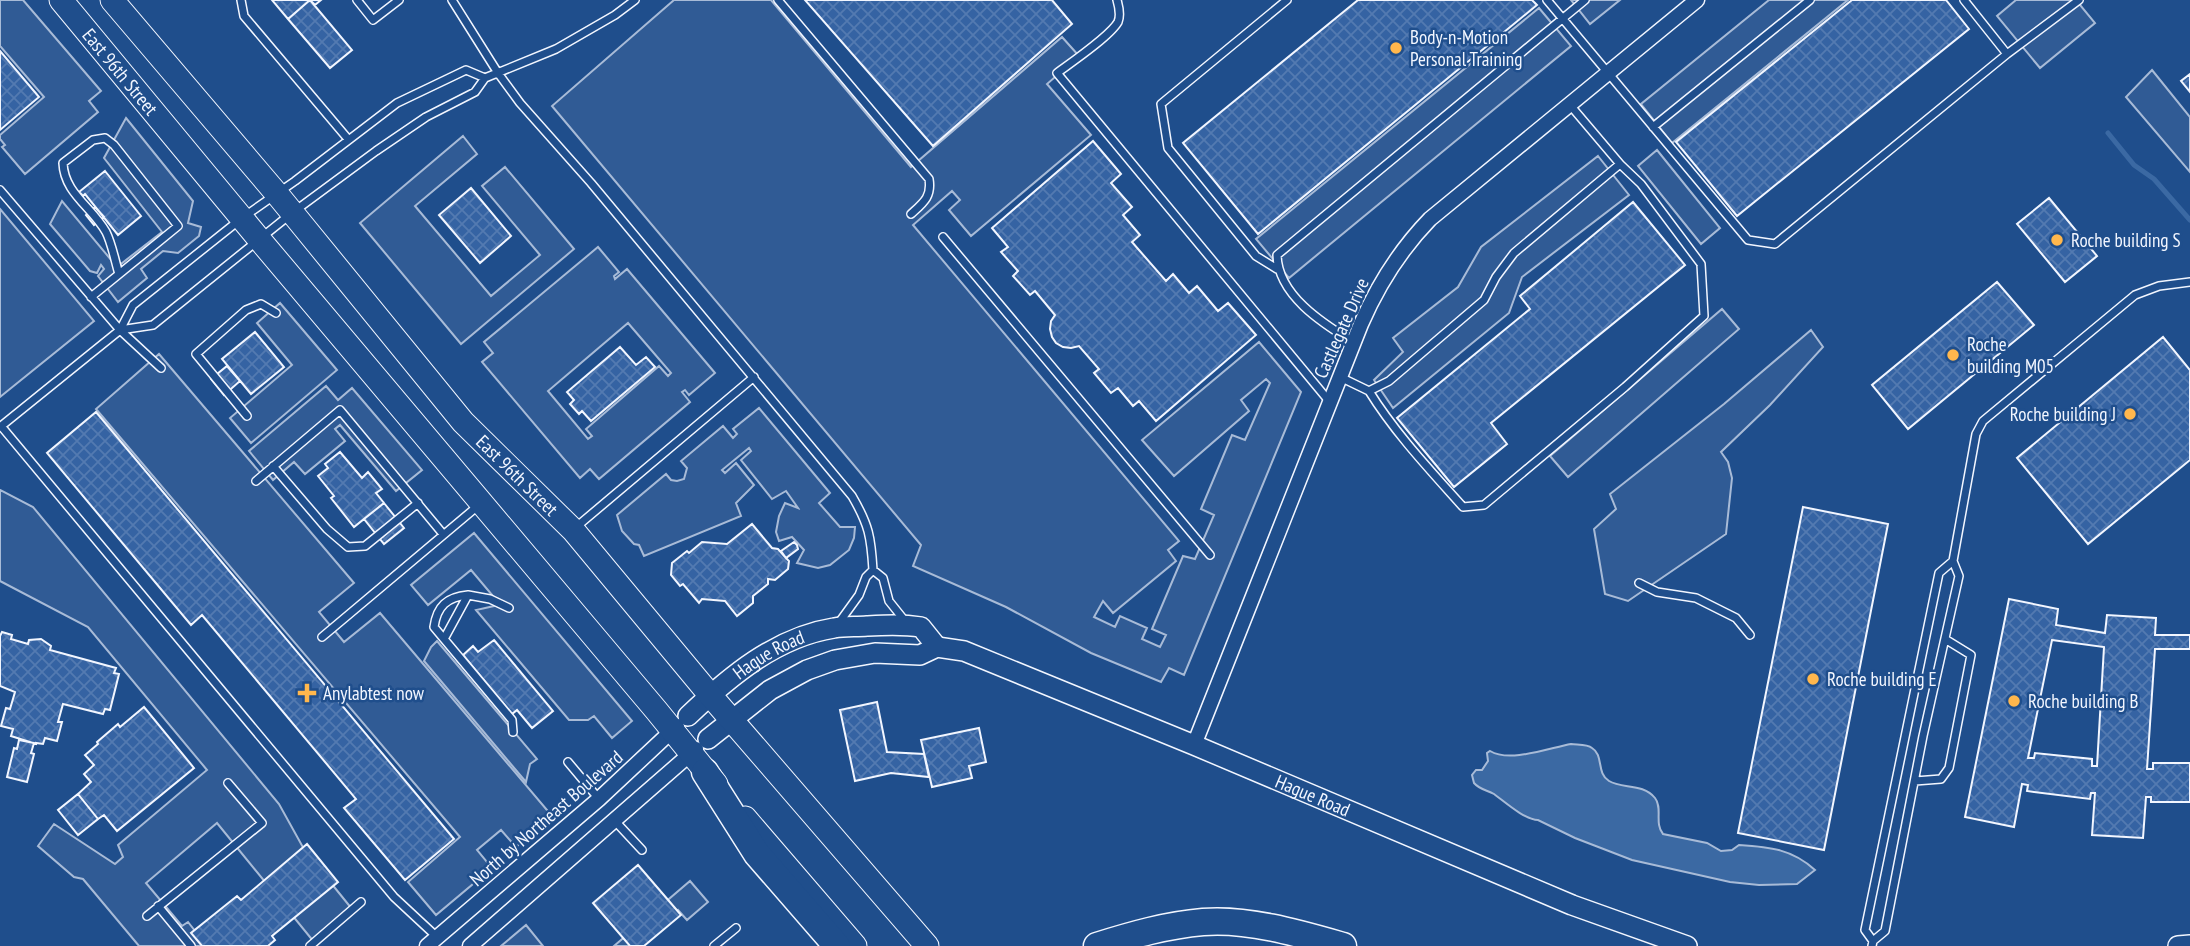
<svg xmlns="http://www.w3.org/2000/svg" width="2190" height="946" font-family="'PT Sans Narrow',sans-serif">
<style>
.parking{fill:#305b95;stroke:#a8bbd7;stroke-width:2;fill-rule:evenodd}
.water{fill:#3b69a3;stroke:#a8bbd7;stroke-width:2}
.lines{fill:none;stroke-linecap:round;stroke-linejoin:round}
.stream{stroke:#3b69a3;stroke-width:5}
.building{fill:url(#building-cross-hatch);stroke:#f2f6ff;stroke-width:2;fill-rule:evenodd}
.service-casing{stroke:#f2f6ff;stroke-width:10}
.minor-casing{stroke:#f2f6ff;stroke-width:17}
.tertiary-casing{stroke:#f2f6ff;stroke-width:22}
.primary-casing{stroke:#f2f6ff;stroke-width:25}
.motorway-casing{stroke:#f2f6ff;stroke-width:29}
.service{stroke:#1f4e8c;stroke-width:7}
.minor{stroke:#1f4e8c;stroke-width:14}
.tertiary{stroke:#1f4e8c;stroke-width:19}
.primary{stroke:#1f4e8c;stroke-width:23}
.motorway{stroke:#1f4e8c;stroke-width:26}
.poi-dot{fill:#ffb74d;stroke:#1f4e8c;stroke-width:2.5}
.labels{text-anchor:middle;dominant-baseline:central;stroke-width:5;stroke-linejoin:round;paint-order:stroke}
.poi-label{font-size:19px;fill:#f2f6ff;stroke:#1f4e8c;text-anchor:start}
.street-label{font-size:19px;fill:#f2f6ff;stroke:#1f4e8c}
</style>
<defs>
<pattern id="building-cross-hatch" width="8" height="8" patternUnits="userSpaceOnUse" patternTransform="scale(1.75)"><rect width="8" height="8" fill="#3563a3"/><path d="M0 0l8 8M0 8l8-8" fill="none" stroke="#537ab1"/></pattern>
</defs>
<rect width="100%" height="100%" fill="#1f4e8c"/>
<!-- parking -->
<path class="parking" d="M0 0H23L101 91 89 101 98 112 25 174 2 147 5 145 0 139V135L44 97 0 46Z
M674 0H771L911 167 1062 37 1079 56 1047 84 1091 135 971 236 949 210 960 200 952 191 913 225 1179 541 1168 550 1176 561 1113 613 1103 601 1094 617 1115 627 1120 616 1147 628 1142 639 1160 647 1166 635 1152 629 1183 556 1195 559 1214 515 1201 509 1232 435 1245 440 1270 383 1266 379 1241 400 1249 411 1174 476 1142 440 1259 342 1301 392 1184 675 1169 668 1161 682 1091 653 1006 607 913 566 921 545 552 106Z
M1571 0H1620L1590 24Z
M1769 0H1848L1672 143 1641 104Z
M2016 0H2076L2095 23 2040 68 1997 16Z
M1539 8 1571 46 1289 278 1256 239Z
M2152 70 2190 117V172L2126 97Z
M126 118 193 201 188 223 201 227 199 236 178 253 163 251 141 269 147 278 118 302 98 276 104 269 101 265 97 273 90 271 50 224 62 201 117 267 162 232 104 158Z
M463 136 477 154 415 206 491 296 540 255 482 186 505 167 574 249 461 344 360 223Z
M1657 150 1720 228 1701 244 1638 166Z
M1598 156 1629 195 1522 277 1509 313 1393 408 1374 380 1403 352 1393 338 1458 287 1481 247Z
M0 209 94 321 0 397Z
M598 247 619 272 614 276 615 279 627 269 715 373 689 395 685 390 682 392 690 402 599 479 590 469 580 478 482 362 493 353 484 342ZM628 323 671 373 668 376 659 366 586 429 592 436 588 439 548 391Z
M280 303 337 370 251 443 230 418 292 365 257 323Z
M1722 309 1739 329 1568 477 1550 456Z
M1811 330 1823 347 1770 405 1721 452 1728 462 1732 478 1726 534 1628 601 1605 594 1594 529 1616 509 1610 494 1724 404Z
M159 354 354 583 319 612 344 642 380 613 552 816 516 847 501 830 477 850 492 868 436 915 408 882 460 837 96 409Z
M326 386 338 400 352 388 422 470 396 491 340 425 335 429 345 441 305 474 294 462 273 480 249 451Z
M759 408 830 493 819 503 840 527H855L854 538 849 550 830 565 818 568 797 563 804 550 792 537 779 541 776 532 779 516 785 503 798 508 786 491 772 499 741 460 751 451 749 448 722 470 725 473 736 463 754 485 736 503 741 516 644 556 639 545 634 544 622 531 617 515 666 474 671 480 677 481 684 479 687 468 681 461 723 426 733 438 737 434 733 429Z
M0 490 33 507 279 804 305 851 352 909 314 942 217 823 146 883 182 926 188 922 207 946H139L83 879 74 877 38 846 54 824 115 864 123 857 118 845 207 770 88 627 0 581Z
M474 533 632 721 612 738 594 716 588 720H569L476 610 494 606 498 602 471 570 428 605 411 585Z
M437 641 537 759 530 764 526 782 424 661 431 647Z
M690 881 708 902 687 920 678 910 636 946H614Z
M526 925 543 946H501Z"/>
<!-- water -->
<path class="water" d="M1571 744C1577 745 1587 744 1592 748 1604 755 1596 773 1609 781 1622 789 1643 783 1655 798 1663 808 1654 823 1663 834L1707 843 1721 851 1732 850 1739 845C1770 847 1792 849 1815 870L1797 884 1759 885 1730 882 1632 860 1575 838 1538 820C1525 820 1505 802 1494 794 1487 790 1480 790 1474 783L1472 775 1476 770H1482L1488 761 1487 753 1490 751C1510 763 1549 748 1571 744Z"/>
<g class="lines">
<!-- stream -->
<path class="stream" d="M2108 133 2134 165 2154 179 2190 220"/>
</g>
<!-- building -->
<path class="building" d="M272 0H321L315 5 310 0 288 19Z
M310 0 352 50 330 68 288 19Z
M805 0H1052L1072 24 933 146Z
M1358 0H1532L1537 5 1258 234 1183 143Z
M1852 0H1946L1969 29 1737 216 1676 142Z
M0 51 39 97 0 130Z
M2190 74V92L2181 81Z
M1093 141 1121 174 1111 183 1132 207 1123 215 1140 235 1132 242 1166 281 1173 274 1189 293 1197 286 1218 311 1228 303 1256 335 1156 421 1139 401 1133 406 1118 388 1111 393 1094 373 1099 369 1079 346 1071 348 1063 347 1056 343 1052 337 1050 329 1051 321 1055 315 1035 291 1030 295 1013 276 1018 271 1001 252 1008 247 992 228Z
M105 171 141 216 118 235 85 194 83 196 79 192Z
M471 188 511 236 480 263 439 215Z
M2049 198 2097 256 2065 282 2017 224Z
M1633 202 1685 265 1491 423 1507 444 1454 487 1397 418 1530 309 1520 296Z
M95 207 104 217 94 225 86 215Z
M1997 282 2034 325 1908 429 1872 385Z
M255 332 284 367 251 394 222 359Z
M2163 337 2190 370V460L2088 544 2017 458Z
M620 347 636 365 646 357 655 367 591 421 582 411 579 414 570 404 574 400 567 392Z
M227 366 240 381 224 395 211 379Z
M96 412 454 839 405 880 344 808 356 799 202 615 191 625 47 453Z
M340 452 362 478 368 472 382 489 376 493 384 503 354 527 331 498 334 496 318 476 328 468 325 464Z
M384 503 404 528 384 544 364 519Z
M1803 507 1888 524 1824 850 1738 833Z
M752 524 772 548 778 549 786 558 789 561 788 569 775 580 768 579V584L753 596V603L737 616 725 601 702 599 699 603 683 584 680 586 671 575 672 563 687 551 689 553 702 542 727 544Z
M794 542 797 545 798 549 786 558 781 551Z
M2009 599 2058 609 2056 625 2105 633 2107 615 2156 618 2155 635H2190V649H2155L2147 769H2153V763H2190V802H2151V797H2146L2143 838 2092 835 2095 793H2091L2090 799 2027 791 2028 785 2022 784 2014 827 1965 817ZM2052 640 2104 647 2097 766H2092V759L2035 753 2034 758H2028Z
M2 632 12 635 11 639 28 644 29 640 41 639 51 646 50 650 116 668 114 673 119 674 110 710 105 709 103 714 63 704 58 722H62L57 741 45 738 43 744 36 743V744L11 736 13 729 1 726 6 708 10 709 15 692 0 686V636Z
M494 640 553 711 532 728 517 710 512 714 463 655 473 646 478 652Z
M877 702 887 752 924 754 929 777 891 773 855 781 840 710Z
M144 707 194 768 117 831 104 815 98 819 78 794 91 782 84 774 94 765 85 755 98 744 97 742 118 724 120 727Z
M979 728 986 762 969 766 972 778 932 787 921 740Z
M19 740 34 743 31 753 34 754 27 782 7 777 14 748 17 749Z
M78 794 98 819 78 835 58 810Z
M307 844 338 882 272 936 275 940 268 946H202L191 933 237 896 241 900Z
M638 865 681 915 644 946H630L593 903Z"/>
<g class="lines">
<!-- service casing -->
<g class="service-casing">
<path id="service" d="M241 0 244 16 348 139
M357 0 373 20 399 0
M452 0 498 73 520 103 591 183 852 496C869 525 871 537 873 570L866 577 859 595 838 624
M778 0 929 179C932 197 923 203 911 214
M1117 0C1119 7 1121 15 1118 22 1110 36 1072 62 1057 73L1329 401
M1547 0 1748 240 1775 244 2007 54 1964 0
M2007 54 2079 0
M1570 105 1620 164
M1653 127 1810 0
M0 190 120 330 161 368
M943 237 1210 555
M1277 269 1256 256 1168 148 1161 104 1287 0
M91 297 178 226 114 145 105 138 93 140 63 163C64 193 92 207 106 232 112 244 115 261 119 274
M120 330 153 325 292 213 376 151 426 117 475 92 485 78 556 49 615 15 635 0
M1353 342C1322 323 1278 295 1277 255L1585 0
M1340 377 1369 391 1389 381 1484 300 1496 277 1514 253 1620 164 1641 184 1701 264 1704 316 1625 387 1484 505 1463 507C1430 470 1395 433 1369 391
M247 416 196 354 246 310 261 304 276 313
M1 426 394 897 437 937
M0 427 120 330 133 305 242 218 295 181 397 103 466 70 485 78
M273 466 327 529 348 547 365 546 418 503
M256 481 340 410 443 534
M575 528 754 377
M873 570 883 578 889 601 905 621
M1639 583 1657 592 1696 598 1736 618 1750 635
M509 608 490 599 468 595 444 639 512 720 513 732
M322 637 479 505
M444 639 434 627C437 606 447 597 468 595
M568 762 599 799
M1915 781 1941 779 1949 768 1971 655 1945 639
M615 821 642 850
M158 906 191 946
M147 916 262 823 228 783
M1873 941 1865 930 1939 573 1953 561
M310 946 361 902
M714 946 736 928
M1872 946 1873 941 1885 931 1923 736 1959 576 1953 561 1976 434 1983 421 2135 295 2159 286 2190 282"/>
</g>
<!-- minor casing -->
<g class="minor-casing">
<path id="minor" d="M1194 745 1361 324C1378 285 1400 250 1430 219L1697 0
M427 946 599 799 677 726
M470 946 696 749"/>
</g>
<!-- tertiary casing -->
<g class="tertiary-casing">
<g id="tertiary">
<path id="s1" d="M688 716C729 677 776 637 834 628 845 626 856 627 867 626 885 625 902 624 921 627L937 647"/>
<path id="s2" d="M708 739 770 690 807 670 835 660 875 653 920 655 937 647 964 651 1194 745 1572 905 1687 946"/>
<path d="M2178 946 2190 945"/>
</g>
</g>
<!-- primary casing -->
<g class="primary-casing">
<g id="primary">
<path id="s3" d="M61 0 259 239 656 710 716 784"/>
<path id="s4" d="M112 0 277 194 463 422 573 530 710 695 927 946"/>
<path d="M745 818 855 946"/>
</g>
</g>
<!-- motorway casing -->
<g class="motorway-casing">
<path id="motorway" d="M705 772 757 854 837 946
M1097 946C1132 935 1167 925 1203 922 1247 918 1301 934 1343 946"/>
</g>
<!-- service -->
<use href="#service" class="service"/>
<!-- minor -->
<use href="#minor" class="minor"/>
<!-- tertiary -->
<use href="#tertiary" class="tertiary"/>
<!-- primary -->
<use href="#primary" class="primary"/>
<!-- motorway -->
<use href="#motorway" class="motorway"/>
</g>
<!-- markers -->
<g class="poi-dot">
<circle cx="1396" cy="48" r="7"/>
<circle cx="2057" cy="240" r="7"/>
<circle cx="1953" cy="355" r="7"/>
<circle cx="2130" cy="414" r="7"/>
<circle cx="1813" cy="679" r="7"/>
<path d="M303.5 682.5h7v7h7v7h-7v7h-7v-7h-7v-7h7z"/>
<circle cx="2014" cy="701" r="7"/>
</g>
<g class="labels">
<!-- poi labels -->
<g class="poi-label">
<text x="1410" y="37">Body-n-Motion<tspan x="1410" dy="22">Personal Training</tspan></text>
<text x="2071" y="240">Roche building S</text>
<text x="1967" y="344">Roche<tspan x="1967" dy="22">building M05</tspan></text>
<text x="2116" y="414" text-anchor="end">Roche building J</text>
<text x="1827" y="679">Roche building E</text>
<text x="323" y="693">Anylabtest now</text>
<text x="2028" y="701">Roche building B</text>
</g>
<!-- street labels -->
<g class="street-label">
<text stroke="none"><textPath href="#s3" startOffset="93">East 96th Street</textPath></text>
<text transform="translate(1341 328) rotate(-66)">Castlegate Drive</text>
<text stroke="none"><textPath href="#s4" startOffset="625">East 96th Street</textPath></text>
<text stroke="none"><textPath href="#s1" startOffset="102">Hague Road</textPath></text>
<text stroke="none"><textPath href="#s2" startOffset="660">Hague Road</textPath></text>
<text transform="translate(546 818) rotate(-41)">North by Northeast Boulevard</text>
</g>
</g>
</svg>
